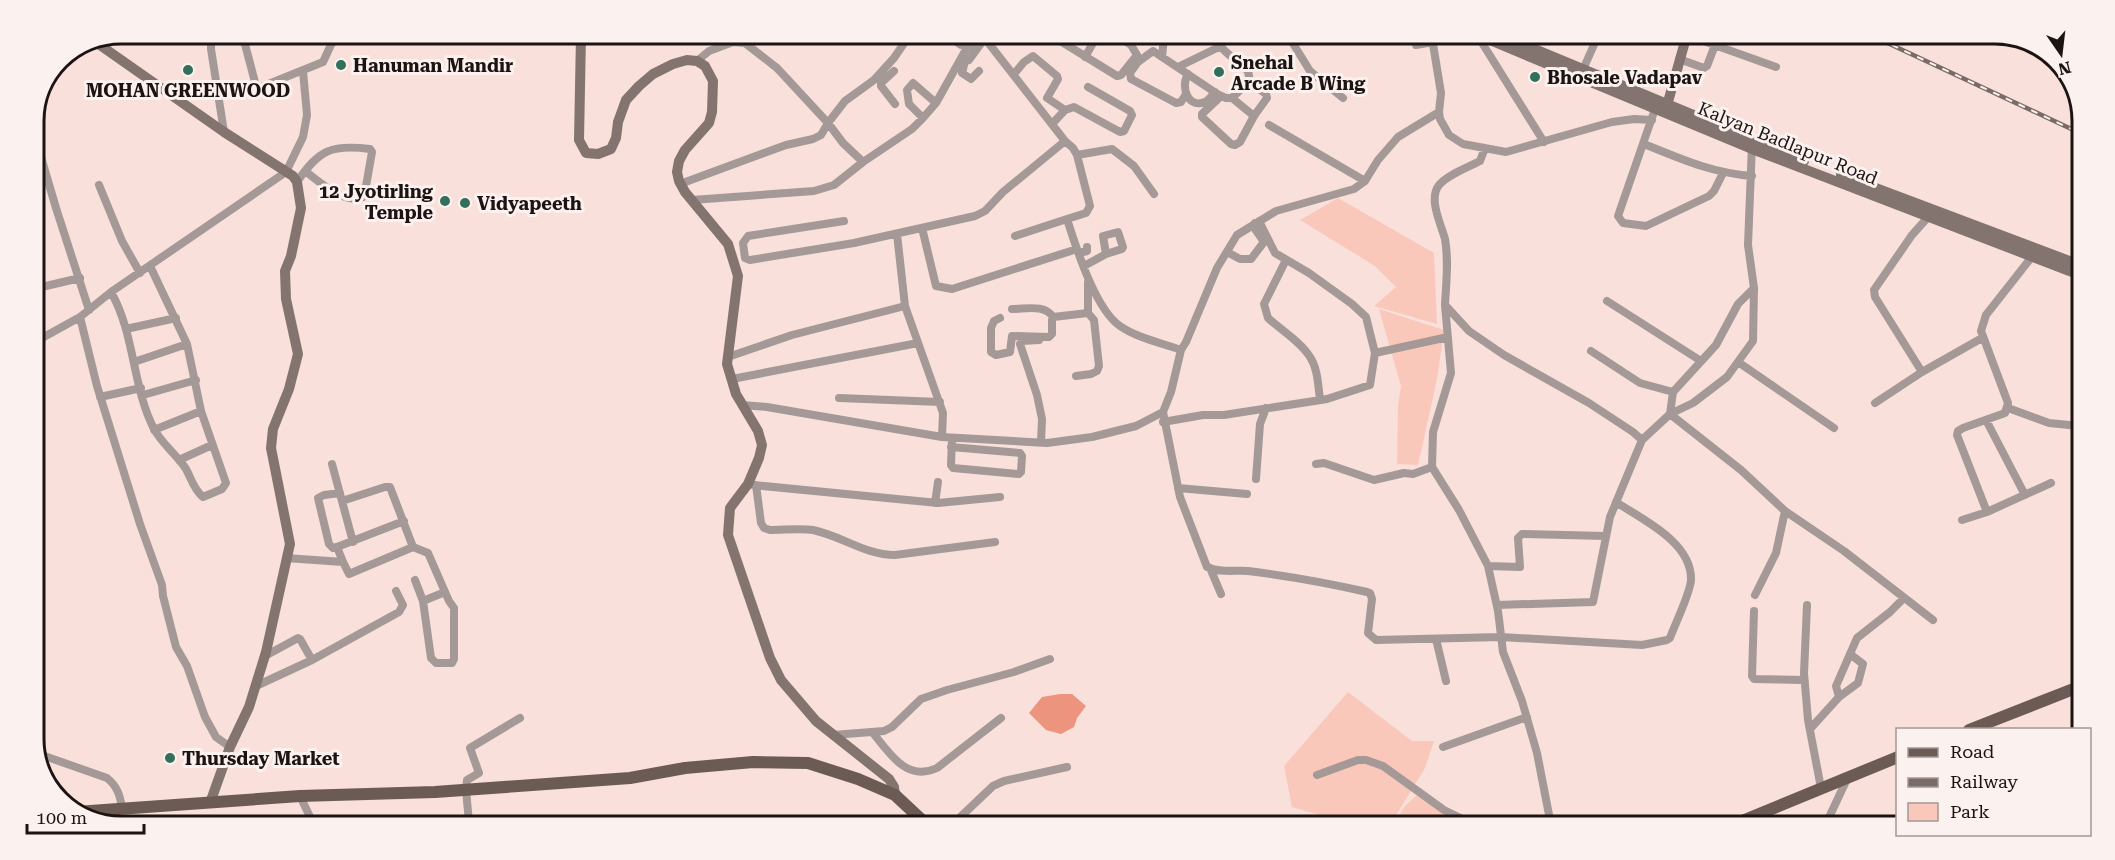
<svg xmlns="http://www.w3.org/2000/svg" width="2115" height="860" font-family="'Roboto Serif',serif">
<style>
.green{fill:#fac8bb}
.water{fill:#ed947e}
.lines{fill:none;stroke-linecap:round;stroke-linejoin:round}
.street{stroke:#a49996;stroke-width:8}
.secondary{stroke:#837470;stroke-width:10}
.primary{stroke:#6c5a55;stroke-width:12}
.rail-casing{stroke:#7a6b67;stroke-width:4.5}
.rail{stroke:#fbf1ef;stroke-width:2;stroke-dasharray:7;stroke-linecap:butt}
.poi-dot{fill:#32705c;stroke:#fbf1ef;stroke-width:2}
.labels{text-anchor:middle;dominant-baseline:central;stroke-width:6;stroke-linejoin:round;paint-order:stroke}
.poi-label{font-size:18px;font-weight:bold;fill:#1c1412;stroke:#fbf1ef;text-anchor:start}
.street-label{font-size:18px;fill:#1c1412;stroke:#fbf1ef}
.rim{fill:none;stroke:#1c1412;stroke-width:3}
</style>
<rect width="100%" height="100%" fill="#f9e0da"/>
<!-- green -->
<path class="green" d="M1338 198 1434 253 1437 324 1374 306 1396 287 1375 266 1300 220Z
M1379 309 1444 330 1437 379 1418 465 1397 464 1398 406 1401 386Z
M1348 692 1412 741H1434L1425 768 1390 825H1353L1292 807 1284 766Z
M1417 795 1468 825H1393L1405 806Z"/>
<!-- water -->
<path class="water" d="M1060 694H1072L1086 706 1077 718 1074 727 1061 734 1046 730 1029 713 1042 697Z"/>
<g class="lines">
<!-- street -->
<path class="street" d="M211 33V49L224 132
M242 33 256 86 261 87 323 62 336 34
M949 36 961 45H963L968 39
M983 36 1065 141 1073 148 1077 155 1090 206 1086 213 1067 219C1076 247 1095 309 1120 326 1137 338 1162 343 1181 350L1186 342 1217 268 1237 235 1276 211 1354 189 1365 181 1378 160 1398 137 1439 112 1441 93 1432 38
M1059 36 1062 42 1117 76 1121 75 1137 55 1131 45 1117 36
M1138 36 1140 37
M1289 37 1310 71 1343 98
M1479 38 1544 142
M1695 38 1776 67
M1416 45 1433 42
M964 53 965 61 962 73 971 79 979 71
M1085 57 1097 36
M1162 57 1164 37
M1679 59 1704 68 1707 66 1715 45
M969 60 985 38
M1178 67 1221 46
M894 71 881 83V86L895 104
M1014 74 1024 62 1033 56 1057 76 1058 79 1047 98 1065 110 1074 107 1120 132 1124 131 1132 115 1130 111 1088 87
M1188 74C1180 87 1188 109 1205 102 1209 100 1212 96 1215 92
M1581 74 1597 38
M1248 81 1266 94 1267 98 1254 116
M1186 94 1181 102 1176 103 1131 79 1130 73 1138 62 1153 51 1219 95 1226 98H1232C1236 93 1245 87 1248 81 1256 64 1218 57 1218 37
M1221 96 1202 114V117L1231 144 1235 145 1240 142 1254 116 1232 98
M1655 109 1618 216 1623 223 1646 226 1709 196 1714 191 1723 173
M1439 112 1440 119 1449 135 1463 144 1506 152 1612 122 1634 119 1652 120
M923 118 909 104 907 90 913 83 936 103
M1052 124 1065 110
M1269 125 1365 181
M33 130 56 208 89 310
M1644 144C1681 159 1712 173 1752 176
M1485 148 1480 161C1467 168 1449 174 1439 185 1428 199 1441 224 1445 239 1449 261 1446 284 1445 305L1469 331 1504 355 1589 403 1633 432 1642 440 1670 414 1693 403 1727 377 1753 341 1754 288 1748 245 1752 144
M1077 155 1112 149 1134 166 1154 194
M863 162 843 143 828 123 845 101 874 80 894 58 909 36
M297 182C319 150 331 144 370 149L372 152 365 192 363 197C344 205 320 182 305 171
M680 184 786 145 813 139 821 135 828 123 777 68 745 43 733 42 709 51 697 61
M99 185 122 241 140 273
M692 200 814 191 834 185 863 162 912 129 923 118 936 103 964 53 977 36
M844 221 748 236 743 243 745 258 750 260 854 243 975 216 985 211 1003 192 1065 141
M922 228 936 286 952 289 1077 249
M897 234 905 306 943 413 942 437
M1015 236 1067 219
M1227 252 1240 259H1251L1264 242 1255 229V223
M1079 253 1087 251V247
M1286 260 1264 304 1268 318C1281 330 1301 342 1310 357 1318 369 1318 386 1320 399
M1084 266 1106 254 1103 236 1118 232 1123 247 1122 249 1106 254
M1754 288 1738 304 1716 345 1673 392 1670 414 1741 470 1785 511 1844 551 1933 620
M33 289 80 278
M111 292C135 334 132 386 154 429 162 444 177 455 186 469 191 478 194 490 203 497L222 489 226 483 201 411 187 344 150 266
M1607 301 1701 361
M1445 305 1451 373 1433 432 1432 467 1459 510 1488 566 1498 611 1503 652 1522 701 1537 753 1551 825
M1012 309C1026 309 1045 304 1053 317
M80 317 97 386 140 524 162 585 163 596 176 647 187 666 205 717 216 737 230 747
M1000 318 994 321 991 328V352L996 355 1010 352 1012 336 1049 337 1052 334V320L1053 317 1088 313
M126 329 176 318
M1039 340 1022 341 1020 344 1037 395 1042 419 1041 442
M33 343 80 317 111 292 286 172 303 137 307 115 303 71
M1591 351 1640 383 1673 392
M1375 353 1448 337
M728 357 792 335 905 306
M134 362 187 344
M1738 362 1834 428
M1922 372 1875 297 1874 290 1912 235 1929 216
M1076 376 1091 374 1097 371 1099 366 1094 320 1088 313V282
M732 379 918 343
M143 395 196 380
M100 397 141 388
M839 398 940 402
M1875 403 1922 372 1982 338
M742 405 767 407 942 437 1047 443 1092 437 1136 426 1163 412 1171 392 1181 350
M2008 408 2049 423 2079 426
M1163 412 1180 497 1207 567C1219 573 1235 570 1248 571 1288 576 1328 583 1367 592L1370 593 1372 599 1368 633 1376 640 1501 637 1642 645 1667 640 1670 638C1675 624 1690 594 1691 580 1692 542 1643 520 1616 502
M1986 420 2025 495
M1163 422 1203 415H1224L1327 399 1370 385 1375 353 1366 317 1352 304 1309 273 1275 253 1259 221
M154 430 201 411
M951 447 1020 453 1022 456 1021 472 1019 474 953 468 951 465 952 438
M179 460 212 445
M332 464 353 542
M1316 464 1324 463 1374 480 1404 473 1413 474 1432 467
M1256 479 1260 424 1266 408
M753 485 938 503 1000 497
M756 485 761 523 764 528 770 530C784 530 800 528 813 530 842 536 865 555 895 555L995 542
M1178 488 1247 494
M935 503 938 482
M1987 512 1957 435 1958 431 1963 428 2005 413 2008 403 1981 331 1986 315 2034 254
M1962 520 1987 512 2051 483
M337 547 333 548 329 544 318 498 324 495 340 493
M413 547 428 553 449 601 454 608V659L452 663H436L431 658 423 601 415 580
M286 558 343 562 349 574 413 547 390 487H385L342 501
M343 562 337 547 404 521
M1488 566 1520 567 1518 538 1522 534 1606 536
M1210 568 1221 594
M1755 595 1776 553 1785 511
M423 601 445 592
M1497 605 1593 602 1610 517 1642 440
M1807 605 1804 673 1808 720 1821 788
M1754 611 1752 676 1754 679 1804 680
M1436 639 1446 681
M265 656 298 638 300 639 312 660
M256 686 312 660 399 612 403 605 396 591
M1839 697 1836 686 1857 638 1890 612 1904 598
M1810 729 1839 697 1858 683 1863 664 1850 654
M873 733C890 754 907 782 937 768L1001 718
M833 735 884 731 892 727 921 699 947 690 1014 672 1050 659
M1443 747 1527 717
M36 753 107 778C117 786 120 795 122 808
M1317 775 1358 760H1366L1383 766 1444 810 1475 825
M300 796 312 821
M469 822 466 790 467 780 479 773 470 748 520 718
M954 823 993 786 1004 781 1067 767
M1825 826 1847 779"/>
<!-- secondary -->
<path class="secondary" d="M581 35 579 140 586 153 598 154 611 149 616 138 618 122 626 100 639 86 653 74 673 64 687 60 697 61 705 66 713 81 712 112 709 123 685 150 679 161 677 172 679 181 685 192 728 244 738 276 727 364 736 394 758 431 762 445 759 458 748 484 730 508 728 535 770 658 781 680 816 721 889 779 894 787 895 795
M1485 38 1752 149 2080 275
M1508 38 1804 161
M97 43 224 132 293 176 297 182 301 208 291 256 285 271 286 299 298 354 289 389 273 429 271 448 290 544 266 652 249 707 230 747 210 803
M1666 109 1686 38
M1841 175 2080 265"/>
<!-- primary -->
<path class="primary" d="M1969 730 2076 688
M76 812 300 796 435 792 630 778 685 768 753 762 808 763 858 779 895 795 925 823
M1730 826 1898 757"/>
<!-- rail casing -->
<g class="rail-casing">
<path id="rail" d="M1879 39 2082 134"/>
</g>
<!-- rail -->
<use href="#rail" class="rail"/>
</g>
<!-- markers -->
<g class="poi-dot">
<circle cx="341" cy="65" r="6"/>
<circle cx="188" cy="70" r="6"/>
<circle cx="1219" cy="72" r="6"/>
<circle cx="1535" cy="77" r="6"/>
<circle cx="445" cy="201" r="6"/>
<circle cx="465" cy="203" r="6"/>
<circle cx="170" cy="758" r="6"/>
</g>
<g class="labels">
<!-- poi labels -->
<g class="poi-label">
<text x="1231" y="62">Snehal<tspan x="1231" dy="21">Arcade B Wing</tspan></text>
<text x="353" y="65">Hanuman Mandir</text>
<text x="1547" y="77">Bhosale Vadapav</text>
<text x="188" y="90" text-anchor="middle">MOHAN GREENWOOD</text>
<text x="433" y="191" text-anchor="end">12 Jyotirling<tspan x="433" dy="21">Temple</tspan></text>
<text x="477" y="203">Vidyapeeth</text>
<text x="182" y="758">Thursday Market</text>
</g>
<!-- street labels -->
<g class="street-label">
<text transform="translate(1788 143) rotate(22)">Kalyan Badlapur Road</text>
</g>
</g>
<!-- crop -->
<path d="M0 0H2115V860H0ZM121 44H1995A77 77 0 0 1 2072 121V739A77 77 0 0 1 1995 816H121A77 77 0 0 1 44 739V121A77 77 0 0 1 121 44Z" fill="#fbf1ef" fill-rule="evenodd"/>
<path class="rim" d="M121 44H1995A77 77 0 0 1 2072 121V739A77 77 0 0 1 1995 816H121A77 77 0 0 1 44 739V121A77 77 0 0 1 121 44Z"/>
<!-- legend -->
<rect x="1896" y="728" width="195" height="108" fill="#fbf1ef" stroke="#a29997" stroke-width="1.5"/>
<rect x="1908" y="748" width="30" height="9" fill="#6c5a55" stroke="#a29997" stroke-width="1.5"/>
<text x="1950" y="758" font-size="18" fill="#1c1412">Road</text>
<rect x="1908" y="778" width="30" height="9" fill="#7a6b67" stroke="#a29997" stroke-width="1.5"/>
<text x="1950" y="788" font-size="18" fill="#1c1412">Railway</text>
<rect x="1908" y="803" width="30" height="18" fill="#fac8bb" stroke="#a29997" stroke-width="1.5"/>
<text x="1950" y="818" font-size="18" fill="#1c1412">Park</text>
<!-- north arrow -->
<g transform="translate(2061 54) rotate(166)" stroke="#fbf1ef" stroke-width="4.5" paint-order="stroke">
<path d="M0-4.5L10 22L0 15L-10 22Z" fill="#1c1412"/>
<text y="-9" font-size="16" font-weight="bold" text-anchor="middle" fill="#1c1412">N</text>
</g>
<!-- scale -->
<path d="M27 824v9h117v-9" fill="none" stroke="#1c1412" stroke-width="3"/>
<text x="36" y="824" font-size="18" fill="#1c1412" stroke="#fbf1ef" stroke-width="4.5" paint-order="stroke">100 m</text>
</svg>
